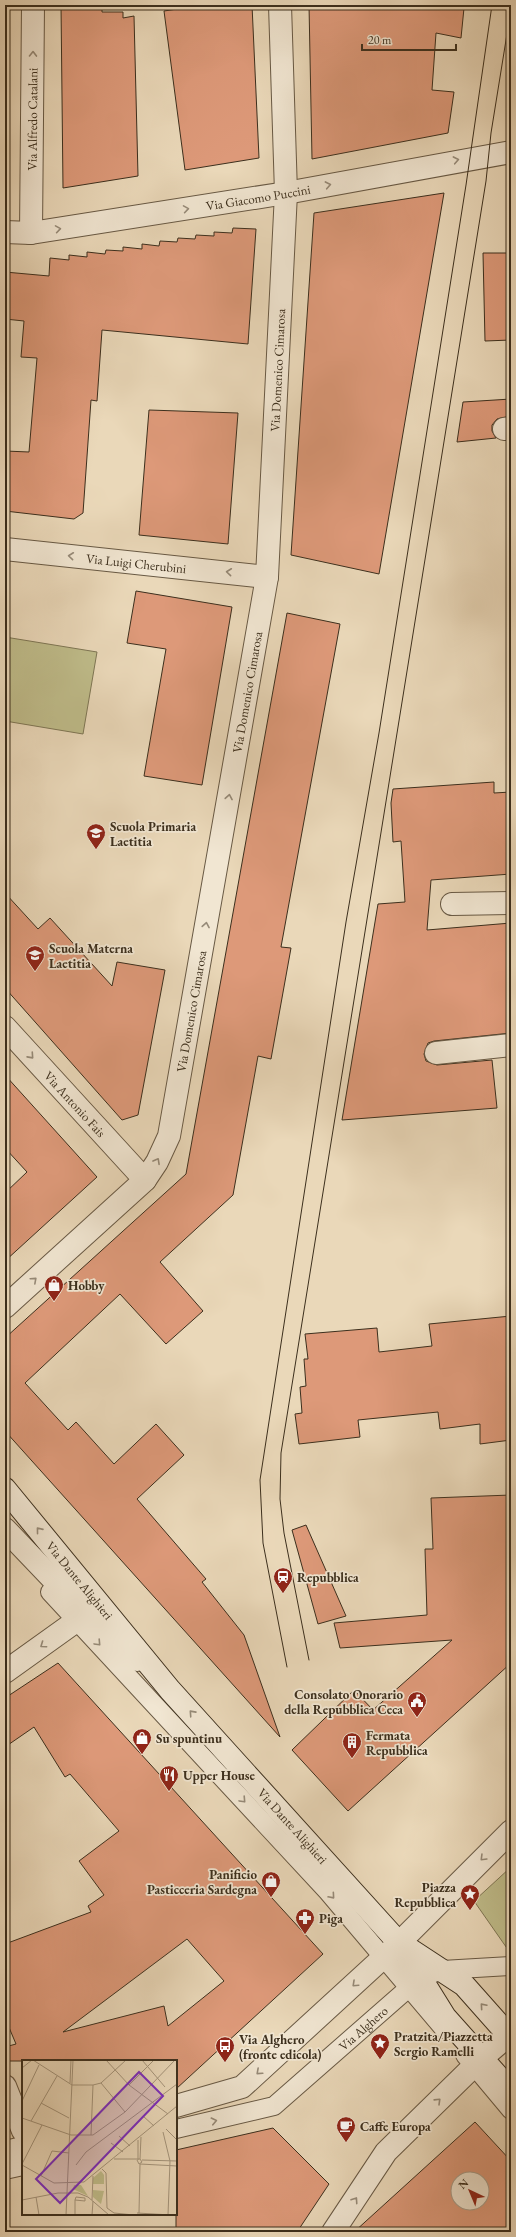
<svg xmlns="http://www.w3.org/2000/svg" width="516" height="2237" font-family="'EB Garamond',serif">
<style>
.green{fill:#bfbc8a;stroke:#7e7654}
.building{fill:#dd9979;stroke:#3c2f1d;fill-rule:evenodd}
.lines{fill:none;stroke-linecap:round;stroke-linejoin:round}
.service-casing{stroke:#685944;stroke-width:20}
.minor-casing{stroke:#685944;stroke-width:24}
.tertiary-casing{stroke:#685944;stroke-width:24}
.secondary-casing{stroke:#3c2f1d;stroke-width:24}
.service{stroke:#f1e6d2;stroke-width:18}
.minor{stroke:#f1e6d2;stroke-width:22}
.tertiary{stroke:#f1e6d2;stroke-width:22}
.secondary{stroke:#f1e6d2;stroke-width:22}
.tram{stroke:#3c2f1d;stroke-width:1}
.oneway{stroke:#968a78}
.labels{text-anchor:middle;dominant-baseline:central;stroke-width:3.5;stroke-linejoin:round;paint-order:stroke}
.street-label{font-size:13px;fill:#3c2f1d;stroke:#f1e6d2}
.poi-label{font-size:13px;font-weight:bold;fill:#3c2f1d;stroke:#f1e6d2;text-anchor:start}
.inset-road{fill:none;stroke:#a4947b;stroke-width:1}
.view{fill:#7b2cbf;fill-opacity:0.15;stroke:#7b2cbf;stroke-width:2}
.inset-edge{fill:none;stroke:#3c2f1d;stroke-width:2}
</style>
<rect width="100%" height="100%" fill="#ead8b9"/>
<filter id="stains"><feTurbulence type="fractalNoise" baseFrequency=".005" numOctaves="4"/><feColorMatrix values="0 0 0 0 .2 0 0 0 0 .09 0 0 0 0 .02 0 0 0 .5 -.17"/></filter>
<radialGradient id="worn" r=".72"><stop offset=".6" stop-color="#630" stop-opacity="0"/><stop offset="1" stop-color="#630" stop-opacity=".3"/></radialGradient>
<!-- green -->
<path class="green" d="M5 637 97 652 83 734 5 721Z
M511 1867V1954L474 1901Z"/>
<!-- building -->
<path class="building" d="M61 5H102V12H123V18L134 16 138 176 63 188Z
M204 5H252L259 158 185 170 164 11Z
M309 5H432L464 8 461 38 436 33 432 90 454 92 448 133 312 159Z
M444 193 379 574 291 555 314 213Z
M233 228 256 229 248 344 102 330 97 401 91 400 83 513 74 519 5 511V451L29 452 37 358 21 357 24 321 5 319V272L49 276 50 258 69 260V255L87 257V252L105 254 106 250 123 251V247L142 249V244L159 246 160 241 177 242 178 238 195 239 196 235 214 236V232L232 233Z
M483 253H509L511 340 485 341Z
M511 399V416L497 419 492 425V431L496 438 457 442 463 402Z
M149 410 238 413 228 544 139 535Z
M136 591 232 607 202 785 144 776 166 649 127 643Z
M287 613 340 624 281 947 291 948 271 1059 258 1056 233 1195 160 1262 203 1311 166 1344 120 1294 25 1383 68 1430 76 1422 114 1464 156 1424 184 1455 137 1499 206 1579 202 1582 244 1635 280 1737 5 1431V1338L186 1174Z
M494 782V793L511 792V874L431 880 427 930 511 923V1033L434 1041 428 1043 424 1054 426 1061 437 1065 492 1060 497 1108 342 1120 378 904 405 902 401 841 393 842 391 803 393 789Z
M5 893 38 929 50 918 112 986 117 962 165 970 138 1115 122 1120 5 988Z
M5 1075 97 1177 5 1261V1193L27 1172 5 1148Z
M511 1316V1440L480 1444V1424L440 1429 438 1412 358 1420 360 1437 299 1444 295 1414 302 1413 300 1387 306 1386 304 1359H308L305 1334 377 1328 379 1352 432 1346 429 1324Z
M511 1495V1663L348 1811 292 1750 354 1690 373 1710 452 1640 340 1648 334 1623 427 1615 425 1549H433L431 1498Z
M306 1525 346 1616 318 1624 292 1530Z
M58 1663 323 1954 176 2089V2061H5V2047L16 2044 5 2018V1944L91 1912 88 1906 104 1895 79 1861 119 1831 70 1774 65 1777 34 1727 5 1747V1698ZM187 1939 224 1981 168 2026 164 2006 63 2032Z
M475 2122 511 2161V2232H354ZM458 2179H482V2203H458Z
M273 2128 329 2184 297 2232H176V2150Z"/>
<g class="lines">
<!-- service casing -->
<g class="service-casing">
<g id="service">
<path d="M50 1592 328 1892 444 2029"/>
<path d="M465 2055 511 2110"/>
<path id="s1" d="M176 2129 274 2106 420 1978 442 1970 511 1966"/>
<path d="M5 2170 23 2166"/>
</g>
</g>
<!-- minor casing -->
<g class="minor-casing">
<g id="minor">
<path id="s2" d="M5 232 31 233 286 193 511 152"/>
<path id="s3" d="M31 233 33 5"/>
<path d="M504 429 511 428"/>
<path id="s4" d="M5 549 267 577"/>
<path d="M452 904 511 903"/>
<path id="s5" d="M5 1027 145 1180"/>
<path d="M436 1053 511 1045"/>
<path id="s6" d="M5 1307 145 1180 157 1162 169 1136 267 577 286 193 280 5"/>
<path d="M5 1672 86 1614"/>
<path d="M5 2086 23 2131"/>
<path d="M176 2106 242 2087 399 1943"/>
<path d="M5 2152 23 2148"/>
<path d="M333 2232 386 2152 482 2058 509 2035"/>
</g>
</g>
<!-- tertiary casing -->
<g class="tertiary-casing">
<path id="tertiary" d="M5 1529 86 1614 137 1660
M399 1943 511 1831"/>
</g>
<!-- secondary casing -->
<g class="secondary-casing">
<g id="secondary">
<path id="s7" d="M5 1489 170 1690 399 1943 445 2017 511 2091"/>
<path d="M403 1945 464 1985 511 2038"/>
</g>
</g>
<!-- service -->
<use href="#service" class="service"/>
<!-- minor -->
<use href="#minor" class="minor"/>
<!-- tertiary -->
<use href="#tertiary" class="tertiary"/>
<!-- secondary -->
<use href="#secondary" class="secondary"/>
<!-- tram -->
<path class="tram" d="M309 1660 284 1533 280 1499 281 1453 486 181 491 133 511 9
M287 1667 263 1543 260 1480 346 922 379 733 466 185 492 5"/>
</g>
<!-- one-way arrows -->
<defs><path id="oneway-chevron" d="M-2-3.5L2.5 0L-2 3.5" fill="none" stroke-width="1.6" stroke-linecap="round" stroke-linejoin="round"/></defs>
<g class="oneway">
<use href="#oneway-chevron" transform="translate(33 54) rotate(-89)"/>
<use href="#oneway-chevron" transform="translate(456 160) rotate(-11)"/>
<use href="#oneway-chevron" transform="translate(328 185) rotate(-11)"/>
<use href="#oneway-chevron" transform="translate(186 209) rotate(-9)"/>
<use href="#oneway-chevron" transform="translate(58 229) rotate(-9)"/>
<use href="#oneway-chevron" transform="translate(71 556) rotate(-174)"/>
<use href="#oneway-chevron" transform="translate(229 572) rotate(-174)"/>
<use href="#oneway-chevron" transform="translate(229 797) rotate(-80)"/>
<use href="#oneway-chevron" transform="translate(206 925) rotate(-80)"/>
<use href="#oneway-chevron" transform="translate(31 1056) rotate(48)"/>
<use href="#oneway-chevron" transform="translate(157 1161) rotate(-61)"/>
<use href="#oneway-chevron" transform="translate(34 1280) rotate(-42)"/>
<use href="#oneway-chevron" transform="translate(39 1530) rotate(-129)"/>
<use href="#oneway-chevron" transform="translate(98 1643) rotate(47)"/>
<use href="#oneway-chevron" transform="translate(43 1645) rotate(145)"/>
<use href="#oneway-chevron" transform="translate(192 1713) rotate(-132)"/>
<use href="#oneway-chevron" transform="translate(243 1800) rotate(47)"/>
<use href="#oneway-chevron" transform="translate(483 1858) rotate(135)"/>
<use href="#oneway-chevron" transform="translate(332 1896) rotate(49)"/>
<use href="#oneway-chevron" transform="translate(355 1984) rotate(137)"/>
<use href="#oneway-chevron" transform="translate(483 2006) rotate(-131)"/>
<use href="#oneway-chevron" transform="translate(259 2072) rotate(138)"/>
<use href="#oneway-chevron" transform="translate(438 2101) rotate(-44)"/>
<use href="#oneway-chevron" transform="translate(214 2121) rotate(-13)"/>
<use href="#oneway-chevron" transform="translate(355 2200) rotate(-56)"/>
</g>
<!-- icons -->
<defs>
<g id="school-pin" transform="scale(1)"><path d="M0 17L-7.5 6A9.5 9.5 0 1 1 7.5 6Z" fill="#8f2418" stroke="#f1e6d2"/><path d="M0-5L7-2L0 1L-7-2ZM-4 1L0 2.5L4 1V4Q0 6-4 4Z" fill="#fff"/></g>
<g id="shop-pin" transform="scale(1)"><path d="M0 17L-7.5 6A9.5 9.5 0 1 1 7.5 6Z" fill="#8f2418" stroke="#f1e6d2"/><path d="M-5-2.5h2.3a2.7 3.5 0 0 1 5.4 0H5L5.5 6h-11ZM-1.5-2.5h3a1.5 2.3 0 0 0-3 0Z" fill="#fff"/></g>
<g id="station-pin" transform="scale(1)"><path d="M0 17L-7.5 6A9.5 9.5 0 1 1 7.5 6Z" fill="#8f2418" stroke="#f1e6d2"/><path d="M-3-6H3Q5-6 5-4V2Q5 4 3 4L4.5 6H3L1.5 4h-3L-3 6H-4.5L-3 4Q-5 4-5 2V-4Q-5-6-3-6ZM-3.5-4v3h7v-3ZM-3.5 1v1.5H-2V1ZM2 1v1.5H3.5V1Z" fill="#fff"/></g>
<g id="civic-pin" transform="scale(1)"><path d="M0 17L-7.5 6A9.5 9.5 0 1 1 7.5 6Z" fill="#8f2418" stroke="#f1e6d2"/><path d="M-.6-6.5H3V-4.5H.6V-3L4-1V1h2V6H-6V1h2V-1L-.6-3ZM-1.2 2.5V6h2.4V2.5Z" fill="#fff"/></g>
<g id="building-pin" transform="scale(1)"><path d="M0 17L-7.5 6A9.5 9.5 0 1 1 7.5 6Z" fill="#8f2418" stroke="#f1e6d2"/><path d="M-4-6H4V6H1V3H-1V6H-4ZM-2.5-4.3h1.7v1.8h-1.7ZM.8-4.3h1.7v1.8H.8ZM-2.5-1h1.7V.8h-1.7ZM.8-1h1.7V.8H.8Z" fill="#fff"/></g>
<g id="restaurant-pin" transform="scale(1)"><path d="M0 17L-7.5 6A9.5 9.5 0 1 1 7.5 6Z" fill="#8f2418" stroke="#f1e6d2"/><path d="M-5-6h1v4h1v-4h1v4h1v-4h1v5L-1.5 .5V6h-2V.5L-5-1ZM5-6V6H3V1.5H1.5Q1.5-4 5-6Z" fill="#fff"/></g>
<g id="sight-pin" transform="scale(1)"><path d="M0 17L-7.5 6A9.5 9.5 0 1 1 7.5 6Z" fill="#8f2418" stroke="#f1e6d2"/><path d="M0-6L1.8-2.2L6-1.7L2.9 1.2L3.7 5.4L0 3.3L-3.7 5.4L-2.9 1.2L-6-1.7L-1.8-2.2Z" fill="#fff"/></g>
<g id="pharmacy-pin" transform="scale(1)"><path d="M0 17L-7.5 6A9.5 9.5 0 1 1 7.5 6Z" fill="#8f2418" stroke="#f1e6d2"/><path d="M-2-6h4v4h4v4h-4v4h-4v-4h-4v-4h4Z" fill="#fff"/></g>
<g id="bus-pin" transform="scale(1)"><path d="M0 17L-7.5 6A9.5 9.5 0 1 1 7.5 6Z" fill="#8f2418" stroke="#f1e6d2"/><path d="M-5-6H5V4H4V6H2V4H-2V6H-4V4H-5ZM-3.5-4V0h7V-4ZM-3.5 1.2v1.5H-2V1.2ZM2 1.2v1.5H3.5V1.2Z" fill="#fff"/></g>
<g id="cafe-pin" transform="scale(1)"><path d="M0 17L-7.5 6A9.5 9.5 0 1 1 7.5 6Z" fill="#8f2418" stroke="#f1e6d2"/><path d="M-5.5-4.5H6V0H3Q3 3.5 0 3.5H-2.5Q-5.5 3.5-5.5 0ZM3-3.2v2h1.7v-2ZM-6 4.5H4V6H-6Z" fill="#fff"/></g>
</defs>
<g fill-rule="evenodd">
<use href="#school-pin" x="96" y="833"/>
<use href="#school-pin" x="35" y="955"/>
<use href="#shop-pin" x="54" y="1285"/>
<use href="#station-pin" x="283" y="1577"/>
<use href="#civic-pin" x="417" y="1701"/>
<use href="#shop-pin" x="142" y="1738"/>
<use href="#building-pin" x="352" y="1742"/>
<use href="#restaurant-pin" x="169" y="1775"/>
<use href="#shop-pin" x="271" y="1881"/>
<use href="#sight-pin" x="470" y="1894"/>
<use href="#pharmacy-pin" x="305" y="1918"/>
<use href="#sight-pin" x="380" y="2043"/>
<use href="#bus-pin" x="225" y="2046"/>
<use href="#cafe-pin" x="346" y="2126"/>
</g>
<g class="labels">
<!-- street labels -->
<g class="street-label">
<text stroke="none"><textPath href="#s3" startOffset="114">Via Alfredo Catalani</textPath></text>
<text stroke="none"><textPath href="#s2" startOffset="256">Via Giacomo Puccini</textPath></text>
<text stroke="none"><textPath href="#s6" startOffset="1014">Via Domenico Cimarosa</textPath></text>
<text stroke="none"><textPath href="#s4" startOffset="132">Via Luigi Cherubini</textPath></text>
<text stroke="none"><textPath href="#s6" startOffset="690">Via Domenico Cimarosa</textPath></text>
<text stroke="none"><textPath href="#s6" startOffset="366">Via Domenico Cimarosa</textPath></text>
<text stroke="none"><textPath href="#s5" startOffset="104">Via Antonio Fais</textPath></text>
<text stroke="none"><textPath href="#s7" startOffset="118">Via Dante Alighieri</textPath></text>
<text stroke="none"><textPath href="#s7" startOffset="443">Via Dante Alighieri</textPath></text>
<text stroke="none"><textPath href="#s1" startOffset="219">Via Alghero</textPath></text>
</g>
<!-- poi labels -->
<g class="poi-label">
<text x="110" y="826">Scuola Primaria<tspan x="110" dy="15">Laetitia</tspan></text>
<text x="49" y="948">Scuola Materna<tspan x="49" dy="15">Laetitia</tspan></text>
<text x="68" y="1285">Hobby</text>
<text x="297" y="1577">Repubblica</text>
<text x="403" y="1694" text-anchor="end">Consolato Onorario<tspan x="403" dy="15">della Repubblica Ceca</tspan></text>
<text x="366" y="1735">Fermata<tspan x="366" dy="15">Repubblica</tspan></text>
<text x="156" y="1738">Su spuntinu</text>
<text x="183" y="1775">Upper House</text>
<text x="257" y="1874" text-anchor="end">Panificio<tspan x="257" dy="15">Pasticceria Sardegna</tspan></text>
<text x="456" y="1887" text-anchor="end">Piazza<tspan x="456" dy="15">Repubblica</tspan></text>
<text x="319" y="1918">Piga</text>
<text x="394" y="2036">Pratzita/Piazzetta<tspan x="394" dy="15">Sergio Ramelli</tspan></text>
<text x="239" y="2039">Via Alghero<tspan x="239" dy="15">(fronte edicola)</tspan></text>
<text x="360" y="2126">Caffe Europa</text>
</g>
</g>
<!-- overview -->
<g transform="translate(22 2060)">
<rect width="155" height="155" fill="#ead8b9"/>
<path d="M79 111 82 115V124H71V118ZM52 125H59L66 136 51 129ZM71 130 82 131 79 144 71 137Z" fill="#bfbc8a"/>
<path class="inset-road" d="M11 0 50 25H71L79 23 104 0M84 0 107 25 146 54M120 0 143 27M0 8 10 0M48 23 49 0M79 23 103 52M107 25 132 0M0 41 17 5M19 43 47 58M121 56 132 66M0 58 49 75H71L103 52 153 0M9 61 35 16M144 69 155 80M141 72 148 101 146 155M69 75 71 25M97 76 108 86M89 83 101 92M92 99H118L120 102 117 104 115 100M118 99 119 77M116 100V80M120 100 155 101M0 104 20 65M118 104 155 106M0 105 32 123 62 122 155 46M54 105 64 92 155 24M80 109 84 113 85 148 92 153 112 155M19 116 30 91 47 93M14 137 17 155M54 137 63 138V141L53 140ZM0 140 36 133H56L66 137 87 155M53 140V155M70 140 71 116M115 153 149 155M117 153 118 104M44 155 51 0M70 155 71 141"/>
<path class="view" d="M117 12 141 36 38 143 14 119Z"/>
<rect width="155" height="155" class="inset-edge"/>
</g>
<!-- margin -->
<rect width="516" height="2237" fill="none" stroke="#ead8b9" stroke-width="20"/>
<rect x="6" y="6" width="504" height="2225" fill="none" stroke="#3c2f1d" stroke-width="2"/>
<rect x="10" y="10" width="496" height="2217" fill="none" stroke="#3c2f1d"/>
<!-- north arrow -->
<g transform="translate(470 2191) rotate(316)"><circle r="19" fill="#f1e6d2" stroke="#a99d8a"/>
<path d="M0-3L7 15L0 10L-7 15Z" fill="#8f2418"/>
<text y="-6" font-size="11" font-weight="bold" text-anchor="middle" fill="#3c2f1d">N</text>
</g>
<!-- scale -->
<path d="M362 44v6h94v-6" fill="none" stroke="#3c2f1d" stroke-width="2"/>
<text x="368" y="44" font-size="12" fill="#3c2f1d" stroke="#f1e6d2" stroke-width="3" paint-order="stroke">20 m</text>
<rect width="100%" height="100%" filter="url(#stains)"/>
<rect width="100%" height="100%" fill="url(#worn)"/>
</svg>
